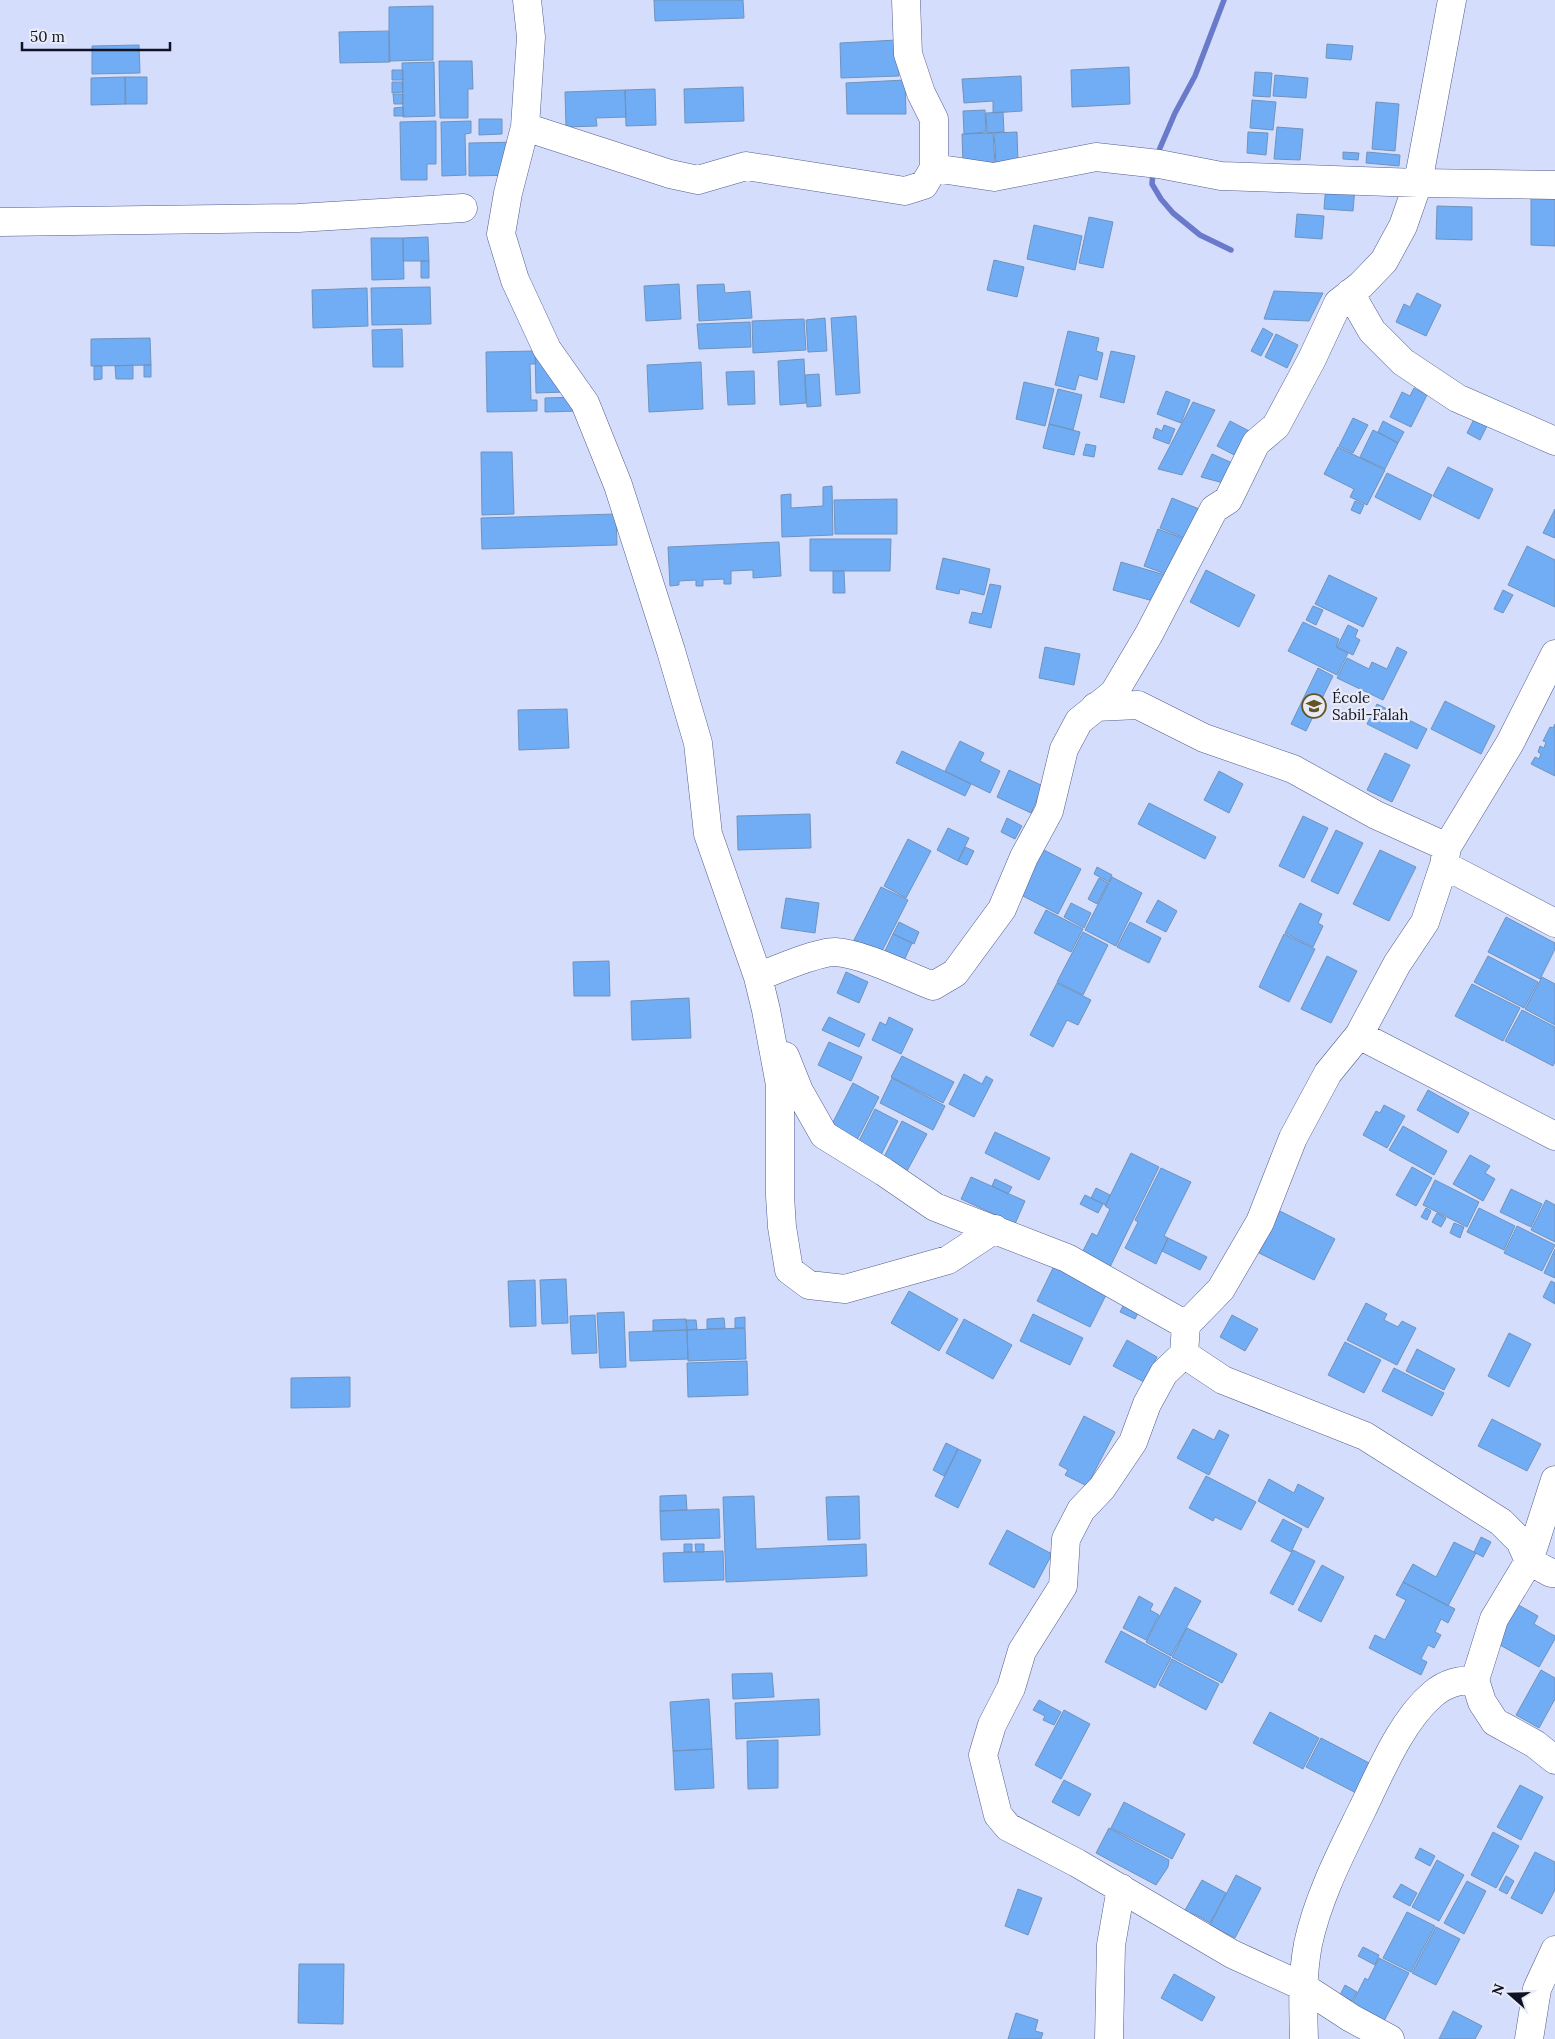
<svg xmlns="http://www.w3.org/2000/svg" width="1555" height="2039" font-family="Lora,serif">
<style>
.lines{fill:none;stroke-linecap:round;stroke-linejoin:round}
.stream{stroke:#6a7aca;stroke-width:5.5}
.building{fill:#70adf5;stroke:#7093bd}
.minor-casing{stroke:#535e8c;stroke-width:29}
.minor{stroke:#fff;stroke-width:28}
.labels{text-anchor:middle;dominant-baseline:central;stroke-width:4.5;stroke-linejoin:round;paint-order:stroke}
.poi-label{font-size:15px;fill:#0f1325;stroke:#e8ebf6;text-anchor:start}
</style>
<rect width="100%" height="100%" fill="#d5ddfd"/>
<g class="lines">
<!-- stream -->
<path class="stream" d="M1157 155 1175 113 1195 76 1224 0
M1153 172 1152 184 1161 199 1173 213 1200 235 1231 250"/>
</g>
<!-- building -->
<path class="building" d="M654 0H743L744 18 655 21Z
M433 6V60L389 61V7Z
M389 31 390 62 340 63 339 32Z
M897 40 899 76 841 78 840 43Z
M1327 44 1353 46 1351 60 1326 58Z
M139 45 140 73 92 74V46Z
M439 61H472L473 89H468V118H440Z
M434 62 435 116 403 117 402 63Z
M1129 67 1130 104 1072 107 1071 70Z
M392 70H403V80H392Z
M1255 72 1272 73 1270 97 1253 96Z
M1275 75 1308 78 1306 98 1273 96Z
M1021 76 1022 111 993 113V101L964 103 962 79Z
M125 77H147V104H125Z
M125 77 126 104 91 105V78Z
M905 80 906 114H847L846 83Z
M392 82H403V92L392 93Z
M743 87 744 121 685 123 684 89Z
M655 89 656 125 626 126 625 90Z
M625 90 626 117 596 118 597 126 566 127 565 92Z
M393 94H403V104H394Z
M1252 100 1276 102 1273 130 1250 128Z
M1376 102 1399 104 1395 151 1372 149Z
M403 107 404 116H394V108Z
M985 110 986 132 964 134 963 111Z
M1003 112 1004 132 987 133 986 113Z
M479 119H502V134L479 135Z
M436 121V164H427V180H401L400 122Z
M471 121V133L465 134 466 175 442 176 441 122Z
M1277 127 1303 129 1300 160 1274 159Z
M1017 132 1018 162 996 163 994 133Z
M1248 132 1268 133 1266 155 1247 153Z
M993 133 995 164 963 165 962 134Z
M522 142 523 175 469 176V143Z
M1343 152 1359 153 1358 160 1343 159Z
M1367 152 1400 155 1399 166 1366 163Z
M1326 184 1355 187 1353 211 1324 209Z
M1531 193H1555V246L1531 245Z
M1437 206 1472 207V240L1436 239Z
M1297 214 1324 216 1322 239 1295 237Z
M1089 217 1113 222 1103 268 1079 263Z
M1034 225 1082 236 1075 270 1027 259Z
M428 237 429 261H403V238Z
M371 238H403L404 279 372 280Z
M994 260 1024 267 1017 297 987 290Z
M421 261H429V278H421Z
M679 284 681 319 646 321 644 286Z
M724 284 725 293 750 291 752 318 699 321 697 285Z
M430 287 431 324 372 325 371 288Z
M367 288 368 326 313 328 312 290Z
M1274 291 1320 293H1323L1309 321 1264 319Z
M1417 293 1441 305 1426 336 1396 322 1404 304 1410 307Z
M856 316 860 393 836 395 831 318Z
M825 318 827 351 808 352 806 320Z
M804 319 806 350 753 353 752 321Z
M750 322 751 347 699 349 697 324Z
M1263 328 1273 334 1261 356 1251 351Z
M402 329 403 367H373L372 330Z
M1068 331 1099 338 1096 351 1103 353 1097 380 1079 375 1075 390 1055 385Z
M1276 334 1298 345 1287 368 1265 357Z
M150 338 151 365 91 366V339Z
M565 350 566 392 536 393 535 351Z
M535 351 536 364H530L531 400H537V411L487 412 486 352Z
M1111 351 1135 356 1124 403 1100 397Z
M804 359 806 403 780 405 778 361Z
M701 362 703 409 649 412 647 365Z
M133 365V379H116L115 366Z
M144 365H151V377H144Z
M94 366H102V379L94 380Z
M754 371 755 404 728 405 726 372Z
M819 374 821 406 807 407 805 375Z
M1024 382 1054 389 1045 426 1016 419Z
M1414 388 1427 395 1411 427 1390 417 1402 392 1410 396Z
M1058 389 1082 395 1073 430 1049 424Z
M1166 391 1190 400 1181 423 1157 414Z
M579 397V411L545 412V398Z
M1193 402 1215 410 1182 475 1158 469Z
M1476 415 1489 422 1480 440 1467 433Z
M1353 418 1368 425 1353 453 1339 446Z
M1230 421 1253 433 1240 458 1217 446Z
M1383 421 1404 432 1398 443 1378 432Z
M1049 424 1080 432 1074 455 1043 448Z
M1164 425 1175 429 1169 444 1153 438 1156 428 1162 431Z
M1373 430 1398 443 1385 469 1360 457Z
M1086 444 1096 446 1094 457 1083 455Z
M1338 447 1385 470 1367 505 1350 497 1354 489 1324 474Z
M481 452H512L514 514 482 515Z
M1212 454 1237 465 1227 484 1201 477Z
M1448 467 1493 489 1479 519 1433 496Z
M1387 473 1432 495 1420 520 1375 497Z
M832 486 833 535 782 537 781 495 791 494V508L823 506V487Z
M1172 498 1204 511 1192 541 1160 528Z
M897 499V534H835L834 500Z
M1355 501 1364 505 1360 514 1351 510Z
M1555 509V538L1543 533Z
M616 514 617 545 482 549 481 518Z
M1158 529 1190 541 1171 576 1144 566Z
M810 539H891L890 571H810Z
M779 542 781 576 753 578V570L731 571V584H724V579L703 580V586H696V580L679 581V585L670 586 668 547Z
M1527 546 1555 560V607L1508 585Z
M943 558 990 569 984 595 960 589 959 594 936 589Z
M1121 562 1165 575 1157 602 1113 590Z
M1206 570 1255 595 1239 627 1190 602Z
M833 571H844L845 593H833Z
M1329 575 1377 598 1363 627 1315 604Z
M990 584 1001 586 991 628 969 623 972 612 982 614Z
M1503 590 1513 595 1503 613 1494 609Z
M1313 606 1323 610 1316 625 1306 620Z
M1303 622 1339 639 1336 647 1348 653 1337 675 1288 651Z
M1348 625 1358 630 1355 637 1360 640 1353 655 1337 647Z
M1045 647 1080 654 1074 685 1039 678Z
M1397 647 1407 652 1383 700 1337 678 1347 658 1369 669 1372 662 1387 669Z
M1318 668 1333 676 1306 731 1291 724Z
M1445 701 1495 726 1481 754 1431 729Z
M1377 704 1427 729 1417 749 1367 724Z
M567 709 569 748 519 750 518 710Z
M1555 724V776L1531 764 1535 757 1539 759 1541 754 1538 752 1540 746 1544 748 1546 742 1543 741 1550 727 1553 728Z
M960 741 984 753 980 761 1000 771 990 793 945 771Z
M902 751 971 784 965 796 896 763Z
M1385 753 1410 765 1392 802 1367 790Z
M1009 770 1043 786 1031 813 997 797Z
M1219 771 1243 784 1229 813 1204 800Z
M1149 803 1216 837 1205 859 1138 824Z
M810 814 811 848 738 850 737 816Z
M1303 816 1328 828 1304 878 1279 866Z
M1007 818 1022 826 1015 839 1001 832Z
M948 828 969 838 958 861 937 850Z
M1336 830 1363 843 1338 894 1311 881Z
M908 839 931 851 906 898 884 886Z
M965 847 974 851 967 865 958 861Z
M1042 849 1081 869 1058 914 1019 894Z
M1380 850 1416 867 1389 921 1353 904Z
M1097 867 1112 875 1109 882 1094 874Z
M1112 877 1142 893 1116 946 1085 930Z
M1099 878 1108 883 1097 904 1088 899Z
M881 887 908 900 881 953 854 940Z
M786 898 819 903 815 933 781 928Z
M1158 900 1177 911 1166 932 1146 922Z
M1071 903 1091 913 1084 928 1064 917Z
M1300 903 1322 914 1318 923 1323 926 1313 947 1285 933Z
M1046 910 1083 929 1071 952 1034 933Z
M1506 917 1555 943V949L1540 979 1488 952Z
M899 922 919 932 914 944 893 934Z
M1130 922 1161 938 1149 963 1117 947Z
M1083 932 1108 945 1083 995 1057 982Z
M893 934 912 943 903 963 884 953Z
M1284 934 1315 949 1289 1002 1259 987Z
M1327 956 1357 971 1331 1023 1301 1009Z
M1488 956 1538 982 1524 1008 1474 982Z
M609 961 610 996H574L573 962Z
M846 972 868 982 859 1003 837 993Z
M1542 977 1555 984V1025L1525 1009Z
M1057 983 1091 1000 1078 1025 1067 1020 1053 1047 1030 1035Z
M1472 984 1520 1008 1503 1041 1455 1016Z
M689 998 691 1038 632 1040 631 1001Z
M1522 1010 1555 1027V1062L1553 1066 1505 1041Z
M829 1017 865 1034 859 1047 822 1030Z
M889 1017 913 1029 901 1054 872 1040 880 1022 886 1025Z
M829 1042 862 1057 851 1081 818 1065Z
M902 1056 954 1082 943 1103 891 1077Z
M964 1074 982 1084 986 1076 993 1080 974 1117 949 1104Z
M892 1078 945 1106 933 1130 880 1103Z
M853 1083 879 1097 857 1140 831 1126Z
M1428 1090 1469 1113 1458 1133 1417 1110Z
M1384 1105 1405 1116 1387 1148 1363 1135 1376 1111 1380 1113Z
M875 1109 898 1121 880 1157 857 1145Z
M902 1121 927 1134 907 1171 883 1159Z
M1403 1126 1447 1151 1434 1175 1389 1150Z
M995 1132 1050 1158 1039 1180 985 1153Z
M1131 1153 1159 1167 1108 1271 1080 1257 1092 1233 1097 1236 1110 1209 1105 1206Z
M1470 1155 1490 1166 1485 1173 1495 1179 1483 1201 1453 1184Z
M1412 1167 1432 1178 1416 1206 1396 1195Z
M1161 1168 1191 1182 1164 1236 1168 1238 1156 1264 1125 1248 1138 1222 1135 1220Z
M971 1177 1025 1201 1015 1224 961 1199Z
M995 1179 1012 1187 1008 1194 992 1186Z
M1435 1180 1479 1202 1467 1227 1423 1205Z
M1096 1188 1110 1195 1106 1205 1091 1198Z
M1511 1189 1542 1204 1531 1227 1500 1212Z
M1085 1195 1103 1204 1098 1213 1080 1204Z
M1546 1200 1555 1205V1242L1531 1230Z
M1426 1208 1431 1211 1427 1220 1421 1217Z
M1479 1208 1515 1226 1504 1250 1467 1232Z
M1280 1211 1335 1239 1314 1280 1259 1253Z
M1437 1213 1446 1218 1441 1227 1432 1222Z
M1454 1223 1464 1227 1460 1238 1450 1233Z
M1517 1226 1555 1245 1542 1271 1504 1253Z
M1168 1238 1207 1257 1200 1270 1162 1251Z
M1555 1249V1278L1544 1273Z
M1054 1266 1107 1293 1090 1327 1037 1301Z
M566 1279 568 1323 542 1324 540 1280Z
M535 1280 536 1326 510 1327 508 1281Z
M1551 1281 1555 1283V1304L1543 1297Z
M909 1291 958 1319 939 1351 891 1323Z
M1366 1303 1387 1314 1384 1320 1398 1327 1402 1321 1416 1328 1397 1365 1347 1340Z
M1124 1304 1139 1311 1135 1319 1120 1312Z
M624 1312 626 1367 600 1368 597 1313Z
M1033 1314 1083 1338 1070 1365 1020 1341Z
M595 1315 597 1353 572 1354 570 1316Z
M1232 1315 1258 1329 1245 1351 1220 1337Z
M745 1317V1328H735V1318Z
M724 1318 725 1328 707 1329V1319Z
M686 1319 687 1330 653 1331V1320Z
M964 1319 1012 1345 993 1379 946 1353Z
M686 1320H696L697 1329 687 1330Z
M745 1328 746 1359 688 1361 687 1330Z
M687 1330 688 1359 630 1361 629 1332Z
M1509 1333 1531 1344 1509 1387 1488 1376Z
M1127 1340 1157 1357 1144 1382 1113 1366Z
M1345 1342 1381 1360 1364 1393 1328 1375Z
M1417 1349 1455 1369 1444 1390 1406 1371Z
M747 1361 748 1395 688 1397 687 1363Z
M1394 1368 1444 1393 1432 1416 1382 1391Z
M350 1377V1407L291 1408V1378Z
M1084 1416 1115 1432 1087 1486 1065 1475 1068 1470 1059 1465Z
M1492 1419 1541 1444 1527 1471 1478 1446Z
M1193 1429 1214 1440 1219 1430 1229 1435 1209 1475 1177 1458Z
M946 1443 958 1449 944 1476 933 1470Z
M958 1449 981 1460 958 1508 935 1496Z
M1206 1476 1256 1502 1241 1530 1215 1517 1213 1521 1189 1508Z
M1269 1479 1294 1493 1298 1484 1324 1498 1308 1528 1258 1501Z
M686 1495 687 1510 660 1511V1496Z
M754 1496 756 1549 866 1544 867 1576 726 1582 723 1497Z
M859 1496 860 1539 828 1540 826 1497Z
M719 1509 720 1538 661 1540 660 1511Z
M1283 1519 1302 1529 1291 1552 1271 1541Z
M1007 1530 1052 1554 1034 1588 989 1564Z
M1481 1537 1491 1542 1483 1557 1474 1552Z
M1454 1542 1476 1553 1448 1606 1403 1582 1413 1564 1436 1577Z
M684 1544H692V1552H684Z
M695 1544H704V1552H696Z
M1293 1550 1315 1561 1293 1605 1270 1593Z
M723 1551 724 1580 664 1582 663 1553Z
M1322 1565 1344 1577 1321 1622 1298 1610Z
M1403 1582 1455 1609 1448 1623 1441 1619 1435 1632 1441 1635 1434 1648 1428 1645 1421 1659 1427 1662 1421 1675 1369 1648 1375 1635 1385 1640 1406 1600 1396 1595Z
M1175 1587 1201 1601 1171 1656 1146 1642Z
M1139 1596 1153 1604 1150 1610 1159 1615 1146 1640 1123 1628Z
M1515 1603 1538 1616 1534 1624 1555 1636V1639L1539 1667 1493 1641Z
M1187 1628 1237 1654 1222 1683 1172 1657Z
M1121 1631 1171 1658 1155 1688 1105 1662Z
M1172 1659 1219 1684 1206 1710 1159 1685Z
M1541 1670 1555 1678V1699L1539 1728 1516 1715Z
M772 1673 774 1697 733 1699 732 1674Z
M709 1699 712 1749 673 1751 670 1702Z
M819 1699 820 1735 736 1739 735 1703Z
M1039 1700 1061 1712 1054 1725 1043 1720 1045 1716 1033 1710Z
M1064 1710 1090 1724 1061 1779 1035 1765Z
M1270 1712 1319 1738 1303 1769 1253 1743Z
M1321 1738 1373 1765 1358 1794 1306 1767Z
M778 1740V1788L748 1789 747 1741Z
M712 1749 714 1788 675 1790 673 1751Z
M1064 1780 1091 1794 1079 1816 1052 1802Z
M1520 1785 1543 1797 1521 1840 1497 1827Z
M1124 1802 1185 1834 1172 1859 1111 1828Z
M1109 1828 1169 1860 1168 1867 1156 1885 1096 1853Z
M1493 1832 1519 1846 1496 1888 1471 1875Z
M1420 1848 1435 1856 1430 1866 1415 1858Z
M1535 1852 1555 1862V1890L1542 1914 1511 1898Z
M1437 1860 1464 1875 1439 1921 1412 1907Z
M1236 1875 1261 1888 1235 1938 1210 1925Z
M1506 1876 1514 1881 1507 1894 1499 1890Z
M1202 1880 1226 1893 1210 1923 1194 1914 1193 1917 1184 1912Z
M1467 1881 1486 1891 1464 1934 1444 1923Z
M1401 1884 1417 1893 1410 1906 1393 1897Z
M1018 1889 1042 1898 1028 1935 1005 1926Z
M1407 1912 1435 1926 1411 1972 1383 1958Z
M1436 1927 1460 1939 1436 1985 1412 1973Z
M1363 1947 1379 1955 1375 1965 1358 1956Z
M1379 1958 1409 1973 1384 2021 1352 2004 1365 1978 1368 1980Z
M299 1964H344L343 2024 298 2023Z
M1174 1974 1215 1997 1202 2021 1161 1998Z
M1345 1985 1357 1992 1352 2001 1340 1995Z
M1453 2011 1482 2026 1475 2039H1439Z
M1016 2013 1038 2020 1035 2031 1043 2033 1041 2039H1008Z"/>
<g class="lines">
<!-- minor casing -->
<g class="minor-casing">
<path id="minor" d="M527 0 531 37 525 127 508 193 501 234 515 280 547 349 585 403 618 485 671 651 698 743 708 834 758 977 766 1010 780 1085V1196L782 1227 789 1270 809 1285 845 1289 948 1260 995 1229
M525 127 670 174 698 180 746 166 905 191 924 185 934 168V119L921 93 908 54 906 0
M934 168 994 177 1096 157 1159 164 1221 176 1418 183 1555 185
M0 222 298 218 463 208
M1350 293 1372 331 1403 362 1457 398 1555 441
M1555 654 1510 743 1447 847 1444 865 1425 922 1397 964 1359 1035 1328 1073 1293 1138 1260 1222 1221 1289 1186 1325 1184 1354 1223 1380 1365 1436 1501 1522 1520 1541 1529 1561 1551 1573H1555
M1095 707 1138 705 1204 738 1293 769 1376 815 1447 847
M1444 865 1555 923
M758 977C775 970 817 952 835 952 861 953 907 976 933 986L955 973 1002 909 1024 857 1049 811 1064 749 1079 721 1114 693 1149 634 1214 509 1228 500 1256 443 1276 426 1312 359 1338 303 1361 285 1384 261 1403 226 1418 183 1452 0
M1359 1035 1555 1136
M785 1056 799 1091 824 1135 884 1172 935 1207 1067 1258 1186 1325
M1184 1354 1164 1373 1147 1404 1133 1442 1102 1488 1081 1510 1066 1539 1063 1586 1022 1651 1011 1688 992 1725 983 1755 998 1815 1008 1827 1077 1863 1232 1954 1302 1986 1351 2018 1390 2039
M1555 1480 1529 1561 1494 1619 1475 1680 1482 1702 1495 1722 1535 1744 1555 1760
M1109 2039 1111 1945 1121 1888
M1304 2039C1303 2007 1302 1976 1308 1944 1318 1897 1341 1853 1362 1810 1380 1773 1401 1721 1433 1694 1446 1683 1459 1680 1475 1680
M1529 2039 1537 1989 1555 1950"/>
</g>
<!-- minor -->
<use href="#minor" class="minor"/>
</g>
<!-- icons -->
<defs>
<g id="school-ring" transform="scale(1.25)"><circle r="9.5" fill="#e8ebf6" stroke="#645622" stroke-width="1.5"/><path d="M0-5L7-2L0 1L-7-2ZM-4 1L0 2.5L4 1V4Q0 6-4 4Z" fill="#645622"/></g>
</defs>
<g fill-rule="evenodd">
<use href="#school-ring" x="1314" y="706"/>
</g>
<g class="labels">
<!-- poi labels -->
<g class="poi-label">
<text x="1332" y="697">École<tspan x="1332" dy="17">Sabil-Falah</tspan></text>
</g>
</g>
<!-- north arrow -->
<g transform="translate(1510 1994) rotate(290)" stroke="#e8ebf6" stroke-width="4" paint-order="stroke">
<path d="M0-4L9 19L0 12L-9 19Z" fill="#0f1325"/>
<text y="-8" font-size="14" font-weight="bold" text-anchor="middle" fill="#0f1325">N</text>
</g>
<!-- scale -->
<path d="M22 42v8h148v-8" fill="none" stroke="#0f1325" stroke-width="2.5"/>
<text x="30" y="42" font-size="15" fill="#0f1325" stroke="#e8ebf6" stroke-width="4" paint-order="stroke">50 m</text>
</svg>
